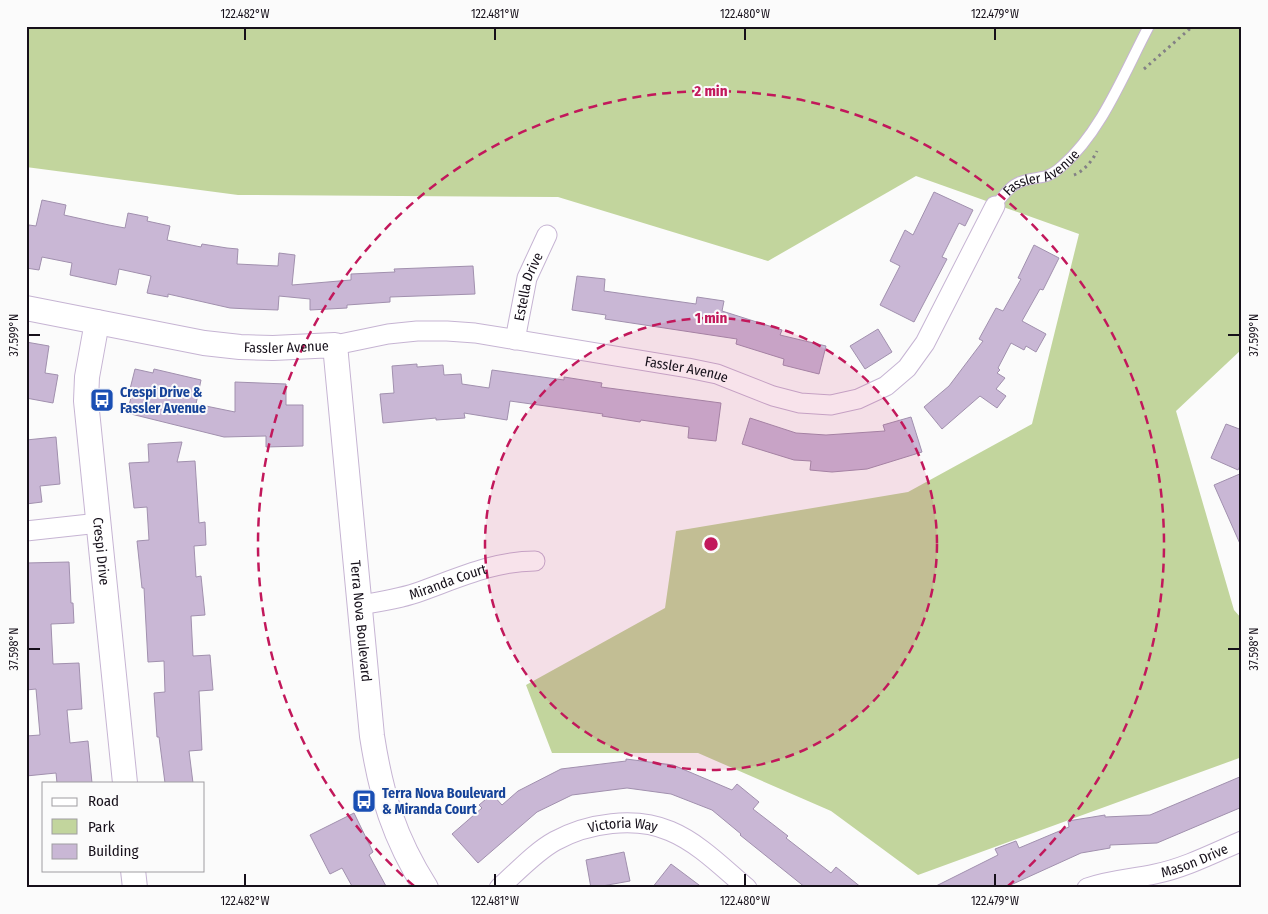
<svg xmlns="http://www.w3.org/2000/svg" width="1268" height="914" font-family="'Fira Sans Condensed',sans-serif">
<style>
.green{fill:#c2d59d}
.building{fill:#c9b7d5;stroke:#a190ae}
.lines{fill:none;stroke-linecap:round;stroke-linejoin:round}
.service-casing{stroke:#c6b4d3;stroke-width:12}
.minor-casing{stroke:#c6b4d3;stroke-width:21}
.tertiary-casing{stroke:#c6b4d3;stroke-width:26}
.path{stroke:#838085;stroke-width:3;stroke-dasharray:2.5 4;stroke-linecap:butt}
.service{stroke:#fff;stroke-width:10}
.minor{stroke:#fff;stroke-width:19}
.tertiary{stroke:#fff;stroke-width:24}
.ticks{fill:none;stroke:#16101a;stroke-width:2}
.ring{fill:none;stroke:#c2185b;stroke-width:2.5;stroke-dasharray:9 6}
.labels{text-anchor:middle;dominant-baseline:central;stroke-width:4;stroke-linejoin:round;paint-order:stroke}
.street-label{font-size:14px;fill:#16101a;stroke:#fbfbfb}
.transit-label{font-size:14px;font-weight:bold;fill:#164399;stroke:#fbfbfb;text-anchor:start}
.centre{fill:#c2185b;stroke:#fbfbfb;stroke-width:2.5}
.ring-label{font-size:15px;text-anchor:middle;font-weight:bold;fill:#c2185b;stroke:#fbfbfb;stroke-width:4;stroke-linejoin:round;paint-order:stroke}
.neatline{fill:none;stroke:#16101a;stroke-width:2}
.ticks-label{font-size:12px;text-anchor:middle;fill:#16101a}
</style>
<rect width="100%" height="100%" fill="#fbfbfb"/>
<!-- green -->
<path class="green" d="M26 26H1242V349L1176 411 1234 610 1242 619V757L918 875 831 811 698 753H552L526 685 665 608 676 531 908 492 1032 424 1079 234 916 176 768 261 558 197 238 195 26 167Z"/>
<!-- building -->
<path class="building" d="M934 192 973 210 965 226 959 223 942 257 947 259 914 322 880 305 900 266 890 261 905 230 913 235Z
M42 200 66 205 64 215 109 225 125 228 128 213 148 217 147 221 170 226 167 240 201 247 202 244 227 248 238 249 237 264 278 266 279 253 295 255 292 285 351 280V274L395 272 394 269 473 266 475 294 390 297V302L347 305V308L310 310V299L279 296 278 310 250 309 230 308 168 294V297L147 293 151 276 119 269 116 285 70 275 72 263 42 257 39 270 26 268V238L29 225 36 226Z
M1034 245 1059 258 1043 290 1040 289 1022 321 1046 334 1036 352 1026 346 1024 350 1011 343 998 368 1000 370 997 373 1005 378 996 389 1006 396 997 408 980 396 942 429 924 407 949 386 983 341 979 339 996 308 1003 311 1021 279 1018 278Z
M577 276 605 279 604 291 696 304 697 297 724 301 722 311 782 330 780 335 826 346 819 374 783 365 784 359 736 344 737 339 605 319 606 315 572 310Z
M878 329 892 352 865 369 850 346Z
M26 342 49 346 45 373 58 375 53 403 26 398Z
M417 364V367L443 365 444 375 461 374 462 384 489 388 492 370 564 380V377L602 383 601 387 721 403 716 441 688 438 689 427 641 420 640 422 602 416 603 414 510 401 507 420 464 413 465 418 436 420V418L383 423 380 394 394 393 392 366Z
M135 369 153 373 154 369 201 380 196 404 235 412V382L286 384V405H303V446L266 447V436L224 437 127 413 133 390 130 389Z
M911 417 922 452 867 469 832 472 810 470 811 461 794 460 742 444 750 418 796 433 826 435 885 431 883 425Z
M1226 424 1242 430V462L1238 470 1211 458Z
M56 437 60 484 40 486 42 502 26 504V440Z
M182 442 177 462 195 461 199 523 205 522 206 545 194 546 196 577 201 576 205 615 191 616 193 656 210 655 213 690 199 691 202 750 189 751 193 783H165L159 737H157L154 693 165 692 164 661 148 662 144 588H142L137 541 149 540 147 507 134 508 129 463 149 462 148 444Z
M1242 473V546H1241L1214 485Z
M69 562 71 603H73L74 623 51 624 53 664 79 663 82 709 67 710 70 743 88 741 92 783H57L56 773 26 776V736L40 735 36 689 26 690V563Z
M626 759 673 765 732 790 737 784 759 802 753 809 788 836 786 838 831 873 836 867 862 888H806L740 835 741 834 712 810 671 794 627 788 572 795 537 812 478 863 452 834 482 808 479 805 492 794 502 805 518 791 561 769 626 761Z
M1242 776V807L1157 843 1110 845V848L1081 853 1004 888H932L998 855 995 849 1016 841 1019 848 1069 827 1068 821 1105 815V817L1150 815Z
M354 813 373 852 369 855 387 888H353L342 868 330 874 310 835Z
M624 852 630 881 591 888 586 860Z
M671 864 703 888H652Z"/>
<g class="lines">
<!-- service casing -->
<g class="service-casing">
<g id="service">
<path id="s1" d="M995 206C1002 198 1009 186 1020 182 1037 175 1045 182 1062 166 1102 131 1124 73 1149 26"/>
</g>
</g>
<!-- minor casing -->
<g class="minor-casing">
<g id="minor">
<path id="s2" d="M515 340 527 278 547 235"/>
<path id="s3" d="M335 345 388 334 417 331H447L475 333 688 368 717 374 773 396 800 403 831 405 858 399 886 386 907 368 925 343 995 206"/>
<path d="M26 531 99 523"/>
<path id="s4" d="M360 605C379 602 398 599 416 593 456 579 493 561 535 561"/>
<path id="s5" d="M499 888C516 873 535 852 555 841 588 823 635 816 670 831 699 843 723 868 747 888"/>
<path id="s6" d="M1087 888C1109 880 1132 879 1155 874 1185 868 1214 853 1242 841"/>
</g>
</g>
<!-- tertiary casing -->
<g class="tertiary-casing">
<g id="tertiary">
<path id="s7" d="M26 308 204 343 240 347 273 348 335 345 372 736C381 794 394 838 426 888"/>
<path id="s8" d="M97 322 87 377 86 401 125 783"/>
<path d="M133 870 135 888"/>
</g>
</g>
<!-- path -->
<path class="path" d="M1144 69 1193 26
M1074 175C1084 171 1093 160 1097 151"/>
<!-- service -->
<use href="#service" class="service"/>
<!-- minor -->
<use href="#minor" class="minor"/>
<!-- tertiary -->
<use href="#tertiary" class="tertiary"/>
</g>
<!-- ticks -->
<path class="ticks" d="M245 28V40M495 28V40M745 28V40M995 28V40M28 335H40M1228 335H1240M28 649H40M1228 649H1240M245 874V886M495 874V886M745 874V886M995 874V886"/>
<!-- distance rings -->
<circle cx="711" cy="544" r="226" fill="#c2185b" fill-opacity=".12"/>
<g class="ring">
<circle cx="711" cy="544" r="226"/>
<path d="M414 886A453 453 0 1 1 1008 886"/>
</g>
<!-- icons -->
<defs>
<g id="bus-square" transform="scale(1.25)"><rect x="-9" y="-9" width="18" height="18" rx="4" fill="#1a4fb4" stroke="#fbfbfb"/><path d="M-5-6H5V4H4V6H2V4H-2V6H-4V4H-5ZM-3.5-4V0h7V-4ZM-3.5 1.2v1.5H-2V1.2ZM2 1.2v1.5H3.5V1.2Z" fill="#fff"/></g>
</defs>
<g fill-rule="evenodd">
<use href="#bus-square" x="102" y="400"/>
<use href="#bus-square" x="364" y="801"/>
</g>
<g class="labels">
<!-- street labels -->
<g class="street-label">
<text stroke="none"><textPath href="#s1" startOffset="59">Fassler Avenue</textPath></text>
<text stroke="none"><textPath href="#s2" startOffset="55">Estella Drive</textPath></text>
<text stroke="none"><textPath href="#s7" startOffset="264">Fassler Avenue</textPath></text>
<text stroke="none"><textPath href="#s3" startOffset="356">Fassler Avenue</textPath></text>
<text stroke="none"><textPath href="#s8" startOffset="231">Crespi Drive</textPath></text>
<text stroke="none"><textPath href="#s4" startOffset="91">Miranda Court</textPath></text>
<text stroke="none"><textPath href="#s7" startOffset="590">Terra Nova Boulevard</textPath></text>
<text stroke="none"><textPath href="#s5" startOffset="144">Victoria Way</textPath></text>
<text stroke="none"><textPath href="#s6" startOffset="111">Mason Drive</textPath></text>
</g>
<!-- transit labels -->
<g class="transit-label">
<text x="120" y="392">Crespi Drive &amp;<tspan x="120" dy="16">Fassler Avenue</tspan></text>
<text x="382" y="793">Terra Nova Boulevard<tspan x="382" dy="16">&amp; Miranda Court</tspan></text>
</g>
</g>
<circle cx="711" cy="544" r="8" class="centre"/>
<g class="ring-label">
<text x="711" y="96">2 min</text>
<text x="711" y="323">1 min</text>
</g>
<!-- border -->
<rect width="1268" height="914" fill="none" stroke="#fbfbfb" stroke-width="55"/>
<!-- legend -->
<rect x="42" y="782" width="162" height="90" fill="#fbfbfb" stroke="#9f9da1"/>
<rect x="52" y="798" width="25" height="8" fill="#ffffff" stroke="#9f9da1"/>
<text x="88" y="806" font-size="15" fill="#16101a">Road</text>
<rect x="52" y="819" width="25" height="15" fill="#c2d59d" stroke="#9f9da1"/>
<text x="88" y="832" font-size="15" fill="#16101a">Park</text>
<rect x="52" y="844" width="25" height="15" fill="#c9b7d5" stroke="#9f9da1"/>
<text x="88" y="856" font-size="15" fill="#16101a">Building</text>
<rect x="28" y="28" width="1212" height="858" class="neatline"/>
<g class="ticks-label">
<text x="245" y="18">122.482°W</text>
<text x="495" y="18">122.481°W</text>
<text x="745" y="18">122.480°W</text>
<text x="995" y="18">122.479°W</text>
<text transform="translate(14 335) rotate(-90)" y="4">37.599°N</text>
<text transform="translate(1254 335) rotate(-90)" y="4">37.599°N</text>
<text transform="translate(14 649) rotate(-90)" y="4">37.598°N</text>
<text transform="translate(1254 649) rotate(-90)" y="4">37.598°N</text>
<text x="245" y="905">122.482°W</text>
<text x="495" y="905">122.481°W</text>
<text x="745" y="905">122.480°W</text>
<text x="995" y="905">122.479°W</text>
</g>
</svg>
